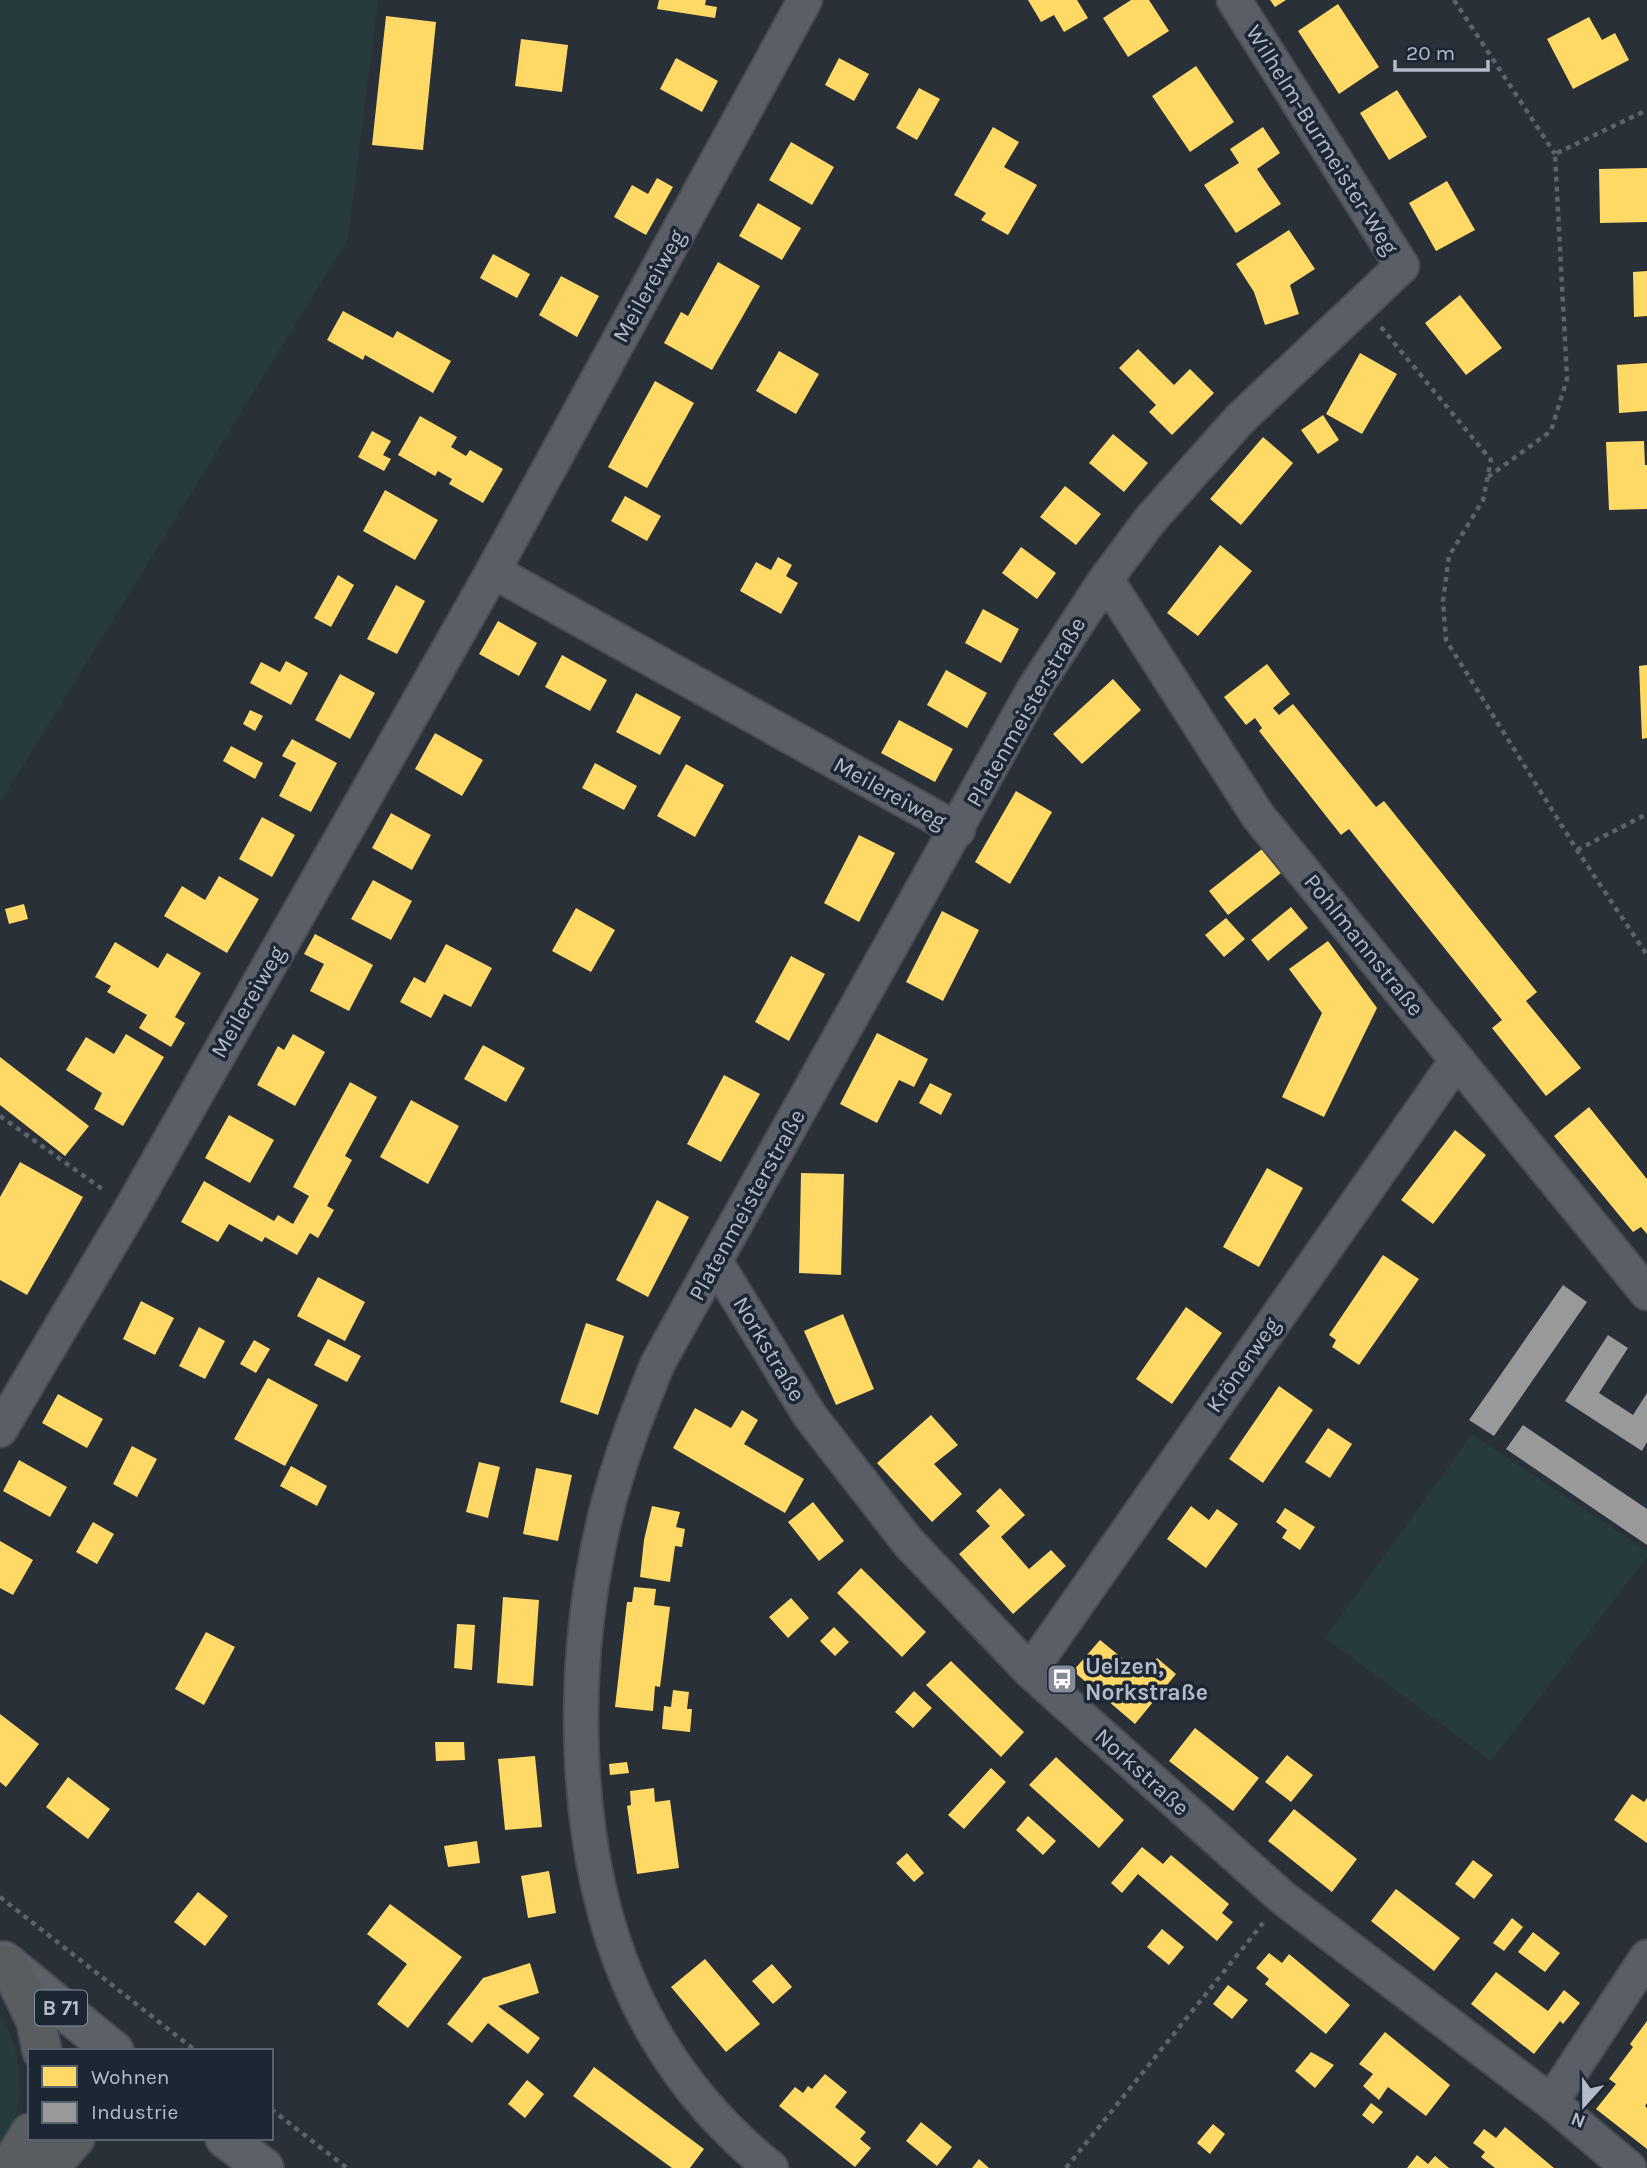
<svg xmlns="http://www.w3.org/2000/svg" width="1647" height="2168" font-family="Karla,sans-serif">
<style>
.green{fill:#273a3e}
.homes{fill:#ffd966}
.industry{fill:#999}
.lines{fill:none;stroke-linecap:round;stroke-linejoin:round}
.minor-casing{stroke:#484c53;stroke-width:37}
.major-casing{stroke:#484c55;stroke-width:42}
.highway-casing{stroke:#474c53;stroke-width:42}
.path{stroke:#5d636a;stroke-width:4.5;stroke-dasharray:5 5;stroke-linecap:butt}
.minor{stroke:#5a5e66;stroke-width:33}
.major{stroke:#5c6168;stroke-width:38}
.highway{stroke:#5a5d60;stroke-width:38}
.labels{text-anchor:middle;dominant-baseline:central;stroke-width:7;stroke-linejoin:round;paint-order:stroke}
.shield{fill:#1d2633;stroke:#878f9c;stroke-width:2}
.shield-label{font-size:21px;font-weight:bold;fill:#b4bcc9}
.street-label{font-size:23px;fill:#b4bcc9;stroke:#1d2633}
.poi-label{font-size:23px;font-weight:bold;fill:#b4bcc9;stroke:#1d2633;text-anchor:start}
</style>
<rect width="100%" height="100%" fill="#2a3038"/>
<!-- green -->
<path class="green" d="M0 0H378L348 239 0 803Z
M1472 1434 1647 1551V1557L1491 1761 1325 1638Z
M0 2016C29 2061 24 2108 0 2155Z"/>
<!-- homes -->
<path class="homes" d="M659 0H706L705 5 717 7 715 18 657 9Z
M1028 0H1077L1088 18 1064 32 1054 15 1041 22Z
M1131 0H1149L1169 31 1128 57 1103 18Z
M1270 0H1286L1275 7Z
M1338 4 1379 67 1339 94 1298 31Z
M386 16 436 22 423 150 372 145Z
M1589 17 1602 40 1615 33 1629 60 1573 89 1547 39Z
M521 39 568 45 562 92 515 86Z
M676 58 718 81 702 112 660 89Z
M839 58 869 74 854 101 825 85Z
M1196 66 1234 122 1190 152 1152 96Z
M919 88 940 99 917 140 896 128Z
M1397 90 1427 137 1389 160 1360 113Z
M993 127 1019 142 1004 167 1037 185 1008 235 981 220 986 213 954 195Z
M1263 127 1280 153 1257 169 1281 204 1236 233 1204 185 1239 163 1230 149Z
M791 142 834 167 812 205 769 180Z
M1647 168V222L1600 223 1599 169Z
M657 178 673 187 646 235 614 217 632 185 648 194Z
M1447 181 1475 230 1436 251 1409 203Z
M758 203 801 228 782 260 739 236Z
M1289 230 1315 269 1290 285 1299 314 1265 325 1254 292 1236 264Z
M493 254 530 274 517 298 480 278Z
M718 262 760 286 712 370 664 343 681 312 688 316Z
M1647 271V316L1634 317 1633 272Z
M561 276 599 296 577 337 539 315Z
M1460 295 1502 348 1466 375 1425 323Z
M343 311 393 338 397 331 451 361 433 393 365 355 363 360 327 340Z
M1138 349 1174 385 1190 369 1214 393 1172 435 1149 412 1156 405 1119 368Z
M779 351 819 374 796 414 756 391Z
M1360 353 1397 374 1362 434 1326 414Z
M1647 363V411L1619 413 1617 365Z
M655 381 694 403 647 488 608 467Z
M1323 415 1339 440 1318 454 1301 430Z
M420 416 457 437 451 447 466 456 470 450 503 469 483 503 449 484 452 479 438 471 435 476 398 455Z
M372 431 391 441 383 455 391 459 384 471 358 457Z
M1113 434 1148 463 1124 492 1089 463Z
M1263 437 1293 463 1241 525 1210 499Z
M1644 441 1645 465H1647V509L1609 510 1606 442Z
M1065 486 1101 514 1076 545 1040 517Z
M385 490 438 520 415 560 363 531Z
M625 496 661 516 647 541 611 521Z
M1220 545 1252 571 1198 636 1167 613Z
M1021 547 1056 573 1037 599 1002 573Z
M778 557 792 565 786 576 798 583 781 614 740 591 756 562 771 570Z
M338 575 354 585 331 627 314 618Z
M396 585 425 601 397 654 367 639Z
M983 609 1019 629 1001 663 965 643Z
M498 621 537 643 519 676 479 654Z
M562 655 607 680 590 711 545 687Z
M286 661 308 673 291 705 250 683 261 662 280 672Z
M1267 664 1290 694 1273 708 1279 715 1293 704 1376 807 1384 801 1537 992 1526 1001 1581 1068 1546 1096 1492 1028 1502 1020 1349 829 1341 835 1259 731 1262 728 1255 718 1246 725 1224 697Z
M1647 665V738L1642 739 1639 666Z
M946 670 987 693 967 728 927 705Z
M340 674 375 693 350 739 315 720Z
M1113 679 1141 710 1082 764 1053 734Z
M636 693 681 717 660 755 616 732Z
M250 710 263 716 255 731 243 724Z
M899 720 953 749 935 782 881 753Z
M435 733 483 760 462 796 415 769Z
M292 739 337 763 311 812 279 796 296 763 282 756Z
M231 746 263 763 255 779 223 761Z
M595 763 637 786 624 810 582 788Z
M686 764 724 785 695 837 657 816Z
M1016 791 1052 812 1010 884 975 862Z
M391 813 431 835 412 870 372 848Z
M262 817 295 835 272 877 239 859Z
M859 835 895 853 859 922 824 903Z
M1262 849 1281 873 1228 915 1209 891Z
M219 876 259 899 227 953 164 916 182 886 205 900Z
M373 880 412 901 391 940 351 919Z
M24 904 28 919 9 924 5 909Z
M1291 907 1308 928 1268 961 1251 940Z
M576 908 615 930 591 972 552 951Z
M942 911 979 930 943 1001 906 982Z
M1226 918 1245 939 1224 957 1205 935Z
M315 934 373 965 349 1011 310 991 324 964 304 954Z
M1328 941 1377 1008 1324 1117 1282 1097 1322 1013 1289 969Z
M115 942 158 968 167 953 201 973 175 1017 185 1023 171 1047 139 1028 147 1015 107 992 111 986 95 977Z
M446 944 492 968 471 1007 444 994 431 1018 400 1002 414 977 425 983Z
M791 956 825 974 789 1041 755 1022Z
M877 1033 928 1059 914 1087 899 1080 877 1123 840 1104Z
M126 1034 164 1057 123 1126 94 1109 102 1093 66 1070 86 1037 114 1054Z
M293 1034 325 1052 295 1106 257 1085 278 1046 284 1050Z
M483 1045 525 1068 506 1102 464 1079Z
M0 1057 89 1126 65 1156 0 1105Z
M724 1075 760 1094 721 1162 687 1144Z
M350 1082 377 1097 345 1156 352 1160 327 1206 334 1210 318 1238 310 1233 297 1255 265 1237 262 1242 229 1224 218 1242 181 1222 204 1181 274 1221 278 1215 293 1224 309 1196 293 1187Z
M930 1083 952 1094 941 1115 919 1103Z
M411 1100 459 1126 428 1184 380 1157Z
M1589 1107 1647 1179V1234L1641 1227 1633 1232 1554 1136Z
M229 1115 274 1140 250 1183 205 1158Z
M1455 1130 1486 1155 1433 1224 1401 1200Z
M20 1162 83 1197 27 1295 0 1280V1197Z
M1267 1168 1303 1188 1259 1267 1223 1247Z
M801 1173 844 1174 841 1275 799 1273Z
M657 1200 689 1217 648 1297 616 1280Z
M1383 1255 1419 1279 1359 1365 1332 1347 1336 1340 1329 1335Z
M318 1277 365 1302 345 1341 297 1316Z
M141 1301 174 1318 155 1355 123 1339Z
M1186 1307 1222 1333 1172 1404 1136 1379Z
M843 1314 874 1389 836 1405 804 1331Z
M586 1323 624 1336 598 1415 560 1402Z
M199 1327 225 1341 205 1379 179 1366Z
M328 1339 361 1356 347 1382 314 1365Z
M254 1340 270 1349 256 1373 240 1364Z
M268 1378 318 1405 285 1466 234 1439Z
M1279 1386 1313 1410 1263 1483 1229 1459Z
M58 1394 103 1419 87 1448 42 1423Z
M695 1408 731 1428 742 1410 758 1420 744 1444 804 1479 785 1513 673 1448Z
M931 1415 958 1445 934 1464 962 1494 932 1522 877 1463Z
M1328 1428 1352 1444 1330 1478 1305 1462Z
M132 1446 157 1459 137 1497 113 1484Z
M19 1460 67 1487 50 1517 3 1491Z
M479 1462 500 1467 488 1518 466 1512Z
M291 1466 327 1486 317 1506 280 1486Z
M536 1468 572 1475 558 1541 523 1534Z
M1000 1488 1025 1515 1001 1537 1029 1569 1051 1550 1066 1566 1013 1614 959 1554 990 1526 976 1511Z
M813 1502 844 1541 819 1561 788 1522Z
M652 1506 680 1512 676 1527 685 1529 682 1547 675 1546 670 1582 640 1577 644 1540Z
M1191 1506 1209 1520 1217 1509 1238 1524 1206 1568 1167 1539Z
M1285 1508 1315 1527 1300 1550 1282 1538 1287 1530 1276 1522Z
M93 1522 114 1534 97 1564 76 1552Z
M0 1541 33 1560 13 1595 0 1588Z
M861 1568 926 1632 902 1657 837 1593Z
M634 1587 656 1589 654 1605 670 1607 660 1687 655 1686 653 1711 615 1707 627 1602H632Z
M503 1597 539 1600 533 1686 497 1683Z
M791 1598 809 1618 788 1638 769 1617Z
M457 1624 475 1625 472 1670 454 1668Z
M834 1627 849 1642 835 1656 820 1641Z
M206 1632 235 1647 204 1705 175 1689Z
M1100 1640 1143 1675 1157 1658 1176 1674 1135 1724 1073 1671Z
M951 1661 1024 1732 1001 1757 926 1685Z
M673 1690 689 1692 687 1709H692L690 1732 662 1729 664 1706 671 1707Z
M914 1691 932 1708 913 1728 895 1712Z
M0 1714 39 1744 6 1787 0 1782Z
M1195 1728 1259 1778 1233 1811 1169 1761Z
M435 1742H464L465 1760 436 1761Z
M1287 1755 1313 1775 1291 1802 1265 1782Z
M535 1756 542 1827 505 1830 498 1759Z
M1056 1757 1124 1820 1099 1848 1029 1785Z
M627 1762 629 1773 610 1775 609 1764Z
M991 1768 1006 1782 964 1829 948 1815Z
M68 1777 110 1809 88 1839 46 1807Z
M654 1788 655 1802 670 1800 679 1868 637 1874 627 1806 631 1805 630 1791Z
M1632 1794 1644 1802 1647 1798V1843L1614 1820Z
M1294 1809 1357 1859 1332 1892 1268 1841Z
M1028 1816 1056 1841 1043 1855 1016 1830Z
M477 1841 480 1863 448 1867 444 1846Z
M1142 1847 1163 1864 1171 1855 1229 1904 1222 1913 1233 1922 1217 1941 1138 1874 1122 1893 1111 1883Z
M907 1853 924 1873 914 1882 896 1863Z
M1473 1860 1493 1875 1474 1899 1455 1884Z
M549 1871 556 1913 528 1918 521 1876Z
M1396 1889 1460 1938 1434 1971 1371 1921Z
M198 1892 228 1916 205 1946 174 1922Z
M390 1904 462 1957 408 2028 377 2004 407 1964 367 1934Z
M1512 1918 1523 1927 1504 1951 1493 1943Z
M1162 1929 1184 1947 1169 1965 1147 1947Z
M1533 1932 1560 1953 1545 1972 1518 1952Z
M1269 1953 1282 1963 1289 1954 1350 2005 1326 2034 1265 1984 1269 1979 1256 1968Z
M705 1959 760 2024 726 2052 671 1987Z
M530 1963 539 1993 498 2006 540 2038 528 2054 488 2023 472 2043 447 2024 483 1978Z
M772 1964 792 1987 773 2004 752 1981Z
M1496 1972 1548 2011 1564 1990 1580 2003 1563 2024 1560 2021 1534 2054 1471 2004Z
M1228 1985 1248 2000 1232 2019 1213 2004Z
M1647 2021V2103L1645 2106 1647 2108V2149L1596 2109 1616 2084 1609 2079 1633 2047 1630 2044Z
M1385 2032 1450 2085 1426 2116 1388 2087 1379 2100 1363 2086 1373 2074 1359 2064Z
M1311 2052 1334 2065 1315 2088 1295 2071Z
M594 2067 704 2149 690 2168H672L573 2096Z
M825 2074 847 2092 835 2107 866 2132 860 2139 871 2148 855 2167 779 2106 795 2087 803 2093 808 2086 812 2089Z
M527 2080 544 2094 525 2118 508 2104Z
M1371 2103 1383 2112 1373 2124 1362 2115Z
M921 2122 952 2147 937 2166 906 2141Z
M1213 2124 1225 2134 1210 2154 1197 2143Z
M1505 2127 1536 2153 1554 2168H1495L1481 2157 1485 2152 1473 2143 1484 2129 1496 2138Z
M1417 2155 1428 2164 1435 2156 1449 2168H1407Z
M979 2159 989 2168H972Z"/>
<!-- industry -->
<path class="industry" d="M1563 1285 1587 1302 1494 1436 1469 1420Z
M1608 1335 1628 1348 1599 1393 1633 1415 1647 1393V1442L1642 1451 1565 1401Z
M1523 1425 1647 1509V1545L1506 1449Z"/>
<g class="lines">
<!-- minor casing -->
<g class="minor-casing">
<path id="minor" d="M493 571 958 830
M1106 579 1258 816 1647 1293
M715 1261 810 1416 908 1542 1030 1671 1283 1898 1551 2102 1629 2168
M0 1430 131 1209 493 571 805 0
M1030 1671 1457 1060
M1551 2102 1647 1957
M771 2168C640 2063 590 1923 582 1760 578 1677 586 1594 606 1513 619 1461 638 1412 658 1363L1034 689 1106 579 1150 520 1240 419 1402 266 1234 0"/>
</g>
<!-- major casing -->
<g class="major-casing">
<path id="major" d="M4 1961 114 2051
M225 2138 264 2168"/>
</g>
<!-- highway casing -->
<g class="highway-casing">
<path id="highway" d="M9 1965 36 2021 42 2051
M9 2168 30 2133
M49 2168 75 2138"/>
</g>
<!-- path -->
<path class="path" d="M1454 0 1555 154
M1381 327 1491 460 1483 500 1449 556 1443 601 1446 640 1577 850 1647 955
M1488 477 1551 431 1567 379 1555 154 1647 110
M1577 850 1647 814
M0 1116 105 1191
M0 1897 196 2051
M271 2109 347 2168
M1066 2168 1263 1923"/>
<!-- minor -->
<use href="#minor" class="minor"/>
<!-- major -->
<use href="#major" class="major"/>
<!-- highway -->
<use href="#highway" class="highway"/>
</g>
<!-- icons -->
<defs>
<g id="bus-square" transform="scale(1.575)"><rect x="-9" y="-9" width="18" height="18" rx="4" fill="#848b96" stroke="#1d2633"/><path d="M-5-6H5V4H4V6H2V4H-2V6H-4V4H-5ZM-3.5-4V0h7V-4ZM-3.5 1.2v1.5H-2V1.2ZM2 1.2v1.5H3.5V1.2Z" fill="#fff"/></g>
</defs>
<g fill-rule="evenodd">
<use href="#bus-square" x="1062" y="1679"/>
</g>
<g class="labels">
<!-- shield labels -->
<rect class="shield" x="35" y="1990.5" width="52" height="35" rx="5"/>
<g class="shield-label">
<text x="61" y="2008">B 71</text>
</g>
<!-- street labels -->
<g class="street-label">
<text transform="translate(1322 140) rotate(58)">Wilhelm-Burmeister-Weg</text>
<text transform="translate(649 286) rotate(-61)">Meilereiweg</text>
<text transform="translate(1026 712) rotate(-60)">Platenmeisterstraße</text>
<text transform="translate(890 793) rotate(29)">Meilereiweg</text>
<text transform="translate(1364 945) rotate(51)">Pohlmannstraße</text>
<text transform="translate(248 1002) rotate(-60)">Meilereiweg</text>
<text transform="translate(747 1205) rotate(-61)">Platenmeisterstraße</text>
<text transform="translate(769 1349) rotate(59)">Norkstraße</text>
<text transform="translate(1243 1365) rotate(-55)">Krönerweg</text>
<text transform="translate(1142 1772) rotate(42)">Norkstraße</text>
</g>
<!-- poi labels -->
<g class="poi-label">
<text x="1085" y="1666">Uelzen,<tspan x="1085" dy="26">Norkstraße</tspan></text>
</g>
</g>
<!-- legend -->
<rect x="28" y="2049" width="245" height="91" fill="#1d2633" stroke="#59626f" stroke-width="2"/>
<rect x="42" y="2066" width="35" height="21" fill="#ffd966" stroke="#59626f" stroke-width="2"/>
<text x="91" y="2084" font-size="21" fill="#b4bcc9">Wohnen</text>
<rect x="42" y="2102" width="35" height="21" fill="#999999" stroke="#59626f" stroke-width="2"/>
<text x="91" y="2119" font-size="21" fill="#b4bcc9">Industrie</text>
<!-- north arrow -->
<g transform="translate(1584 2105) rotate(201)" stroke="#1d2633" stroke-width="5" paint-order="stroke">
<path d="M0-5L12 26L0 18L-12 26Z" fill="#b4bcc9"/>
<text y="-10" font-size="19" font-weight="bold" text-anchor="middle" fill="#b4bcc9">N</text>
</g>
<!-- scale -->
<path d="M1395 60v10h93v-10" fill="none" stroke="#b4bcc9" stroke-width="3.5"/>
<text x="1406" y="60" font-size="21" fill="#b4bcc9" stroke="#1d2633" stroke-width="5" paint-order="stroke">20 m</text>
</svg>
